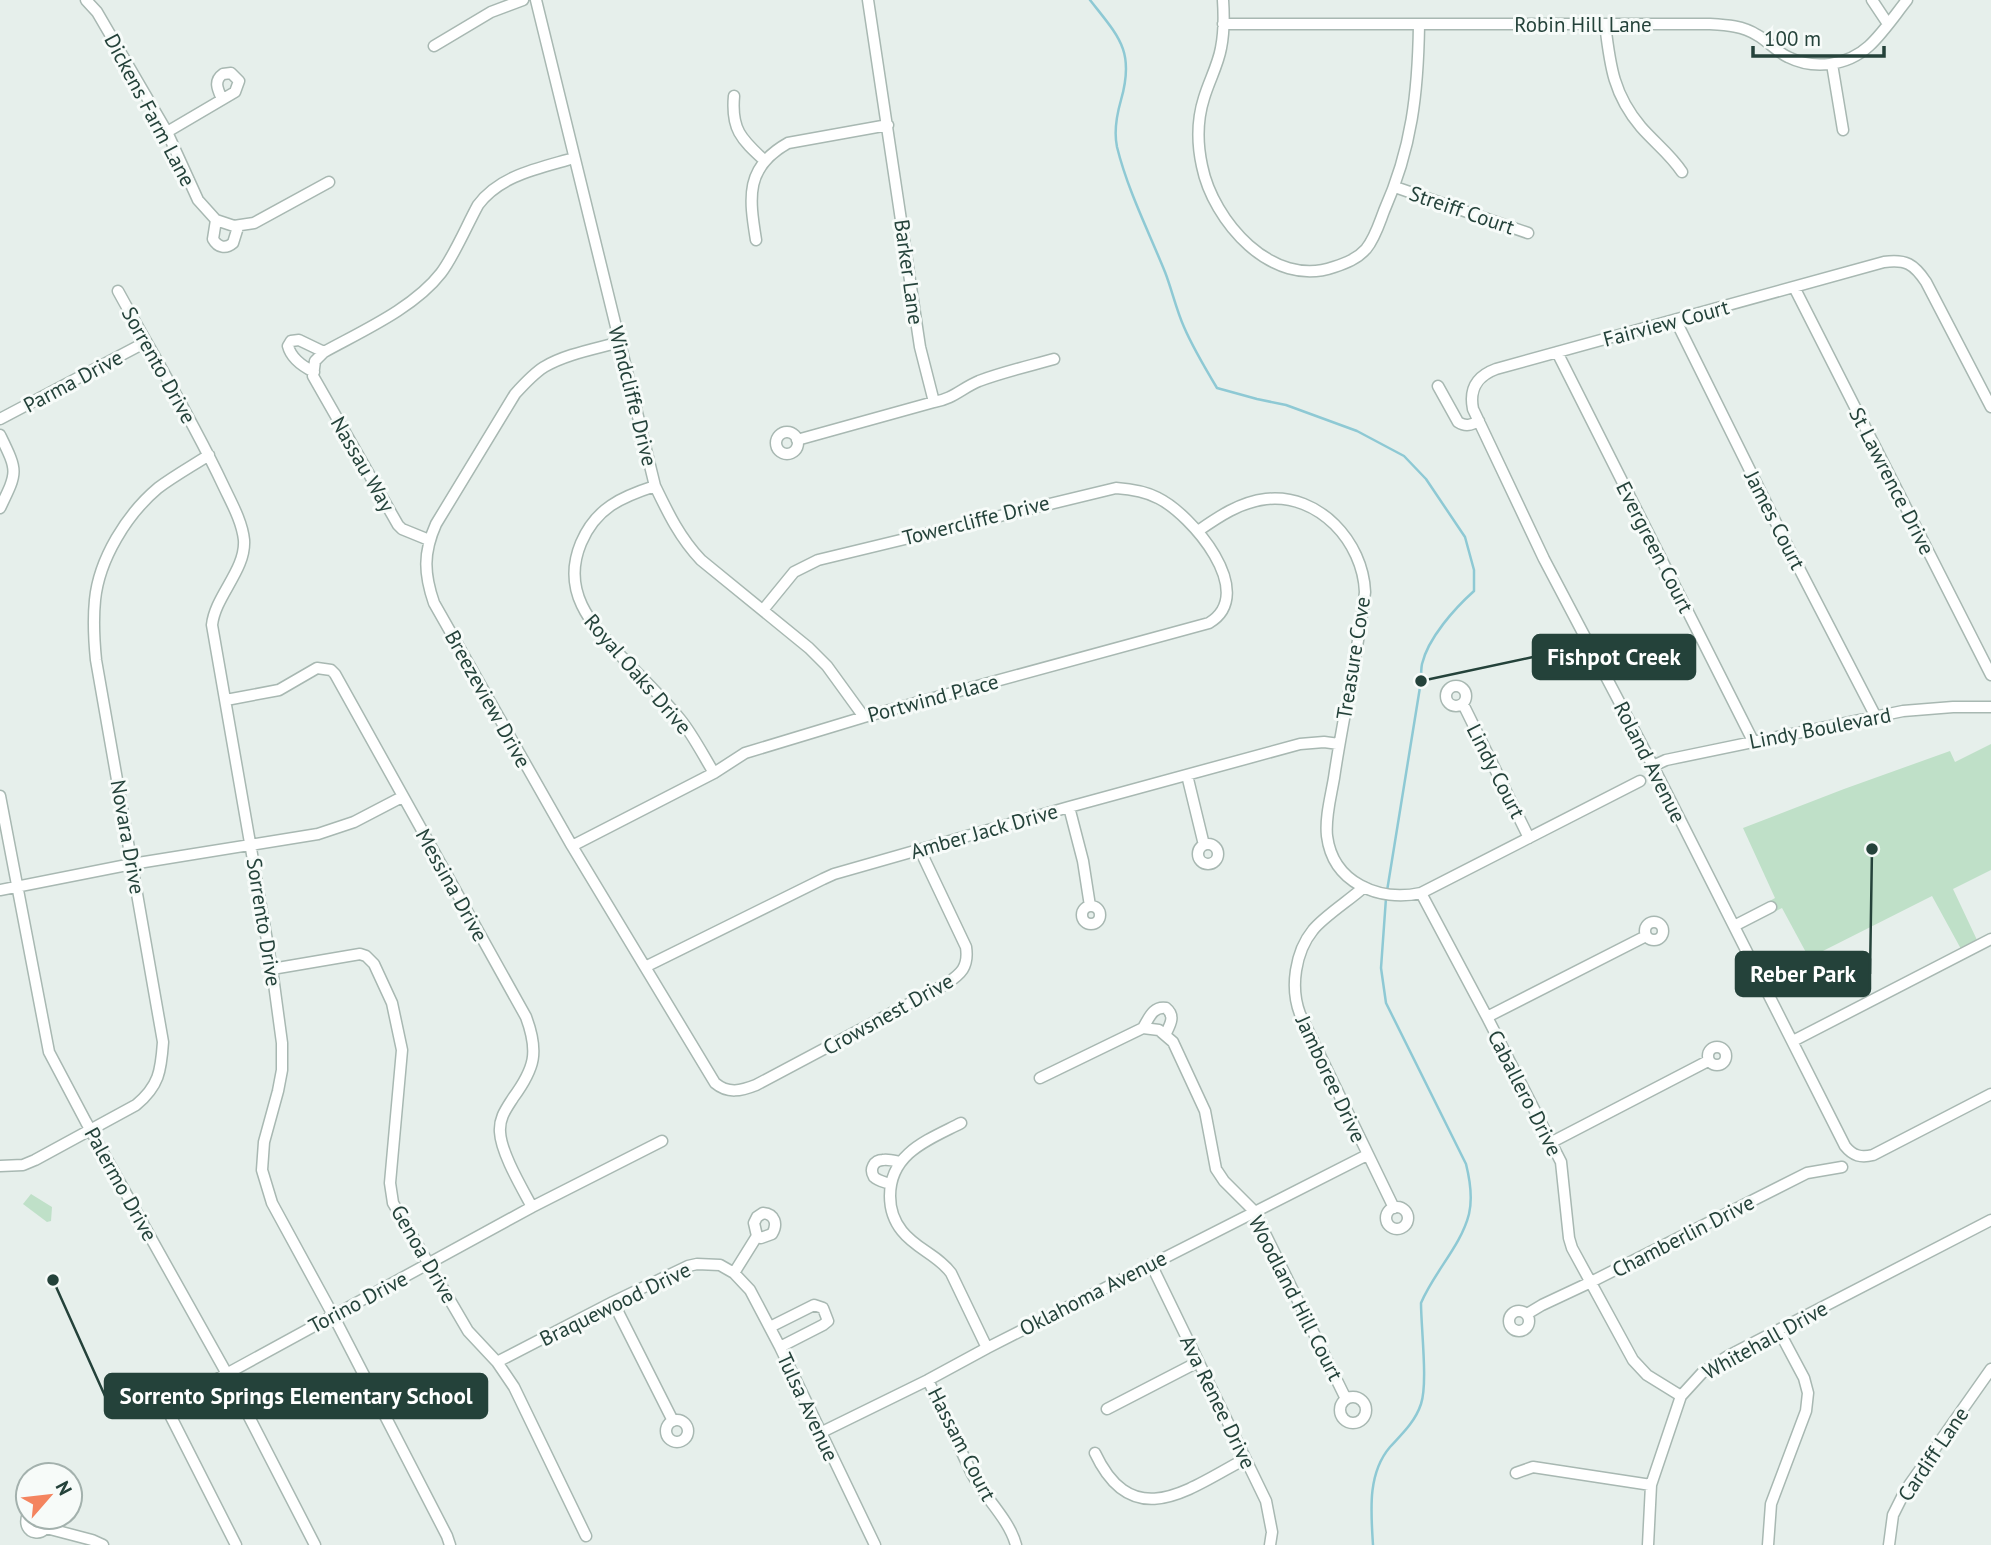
<svg xmlns="http://www.w3.org/2000/svg" width="1991" height="1545" font-family="'PT Sans',sans-serif">
<style>
.green{fill:#bfe0c8}
.lines{fill:none;stroke-linecap:round;stroke-linejoin:round}
.stream{stroke:#8ec9d4;stroke-width:2.5}
.minor-casing{stroke:#a8b8b2;stroke-width:13}
.minor{stroke:#fff;stroke-width:10}
.labels{text-anchor:middle;dominant-baseline:central;stroke-width:6;stroke-linejoin:round;paint-order:stroke}
.street-label{font-size:21px;fill:#24423a;stroke:#f7fbf9}
.leader{fill:none;stroke:#24423a;stroke-width:2.5}
.callout-dot{fill:#24423a;stroke:#f7fbf9;stroke-width:2.5}
.callout{fill:#24423a;stroke:#24423a;stroke-width:2.5}
.callout-label{font-size:23px;text-anchor:middle;font-weight:bold;fill:#fff}
</style>
<rect width="100%" height="100%" fill="#e6efeb"/>
<!-- green -->
<path class="green" d="M1991 744V870L1953 889 1977 940 1961 949 1932 896 1809 958 1782 908 1764 917 1759 907 1775 898 1743 828 1844 789 1950 751 1955 762Z
M31 1194 52 1207 51 1221 47 1222 23 1204Z"/>
<g class="lines">
<!-- stream -->
<path class="stream" d="M1090 0C1119 37 1135 51 1121 100 1117 114 1114 133 1117 147 1128 191 1148 230 1165 272 1172 290 1176 309 1184 327 1193 348 1205 368 1217 388L1257 399 1286 405 1357 431 1404 456 1426 479 1465 537 1474 570V591C1455 608 1428 638 1422 664 1421 669 1421 675 1421 681L1387 891
M1373 1545C1371 1512 1367 1474 1390 1447 1402 1434 1415 1422 1421 1404 1428 1383 1421 1328 1421 1303 1434 1272 1461 1246 1469 1214 1473 1197 1470 1180 1466 1164L1386 1003 1381 968 1386 898"/>
<!-- minor casing -->
<g class="minor-casing">
<path id="minor" d="M86 0 97 12 167 132 198 200 216 220 234 226 254 223 329 182
M536 0 655 486C668 513 680 538 701 560L809 648 827 666 864 717
M1223 0C1224 15 1224 33 1221 48 1218 65 1209 81 1204 98 1197 120 1197 143 1202 166 1213 221 1272 289 1334 267 1346 263 1357 259 1366 249 1375 238 1379 224 1384 211 1412 148 1418 92 1419 25
M1872 0 1888 24
M1223 24H1710C1727 25 1743 26 1757 35 1768 41 1777 52 1788 57 1814 70 1847 66 1869 46 1883 33 1895 15 1907 0
M1605 24C1610 65 1613 94 1641 127 1655 143 1671 155 1682 172
M434 46 491 12 523 0
M1832 64 1843 130
M734 96C731 129 741 139 764 160
M167 132 235 92 239 81 231 73 223 74C213 81 218 90 222 99
M1395 187 1528 233
M216 220 213 239C218 248 226 249 233 243L238 227
M756 240C749 197 745 167 788 143L888 125
M1794 287 1991 675
M118 291C153 355 192 419 223 485 231 502 242 521 244 540 246 570 215 596 212 625L272 969 282 1043V1070L278 1091 264 1142 262 1170 272 1203 333 1315 447 1536 450 1545
M1676 321 1787 545 1876 717
M620 342C595 349 566 354 544 367 533 374 524 384 515 394L436 524C423 553 424 574 434 603L572 846 715 1083C728 1094 741 1091 756 1085L946 984C961 974 969 967 966 947L920 850
M1557 352 1753 741
M314 372C302 366 291 358 288 346L291 341 299 340 324 352
M1438 386 1458 422C1466 427 1471 425 1479 421
M934 402C953 399 962 388 979 381 1003 372 1029 366 1054 359
M1991 407 1926 282C1914 264 1906 259 1884 262L1496 369C1477 376 1469 389 1473 409L1544 559 1653 766 1845 1146C1853 1156 1861 1158 1873 1155L1991 1094
M0 419 146 342
M776 443a11 11 0 1 1 22 0a11 11 0 1 1-22 0Z
M0 435C18 472 18 471 0 508
M797 440 934 402 920 347 868 0
M655 486C621 497 596 508 581 543 561 591 590 623 621 656 641 677 662 697 680 719 693 735 703 755 714 773
M1198 531C1218 517 1240 502 1266 499 1319 493 1363 542 1365 592 1358 654 1343 716 1334 778 1331 796 1325 817 1327 836 1333 883 1379 902 1421 893L1640 781
M429 540 402 529 398 525 313 376 315 361 324 352C362 331 414 308 441 273 454 256 467 225 478 205 500 175 540 168 574 158
M1446 696a10 10 0 1 1 20 0a10 10 0 1 1-20 0Z
M226 700 279 690 317 668 331 670 335 674 526 1017C539 1052 535 1068 513 1098 506 1109 499 1118 500 1132 501 1153 522 1188 532 1207
M1463 704 1529 838
M1653 766 1666 760 1903 711 1953 707H1991
M1187 775 1204 845
M0 796 49 1052 86 1122 227 1374 315 1545
M1069 807 1083 861 1090 906
M1198 854a10 10 0 1 1 20 0a10 10 0 1 1-20 0Z
M572 846 714 773 745 753 864 717 1209 623C1259 593 1191 514 1158 498 1145 491 1130 489 1116 488L818 560 794 572 763 610
M1364 887C1351 899 1323 917 1313 930 1295 952 1290 988 1300 1014L1394 1208
M0 890 132 864 318 834 354 822 402 797
M1421 893 1487 1017 1561 1162 1569 1238 1572 1248 1633 1360 1647 1375 1681 1396
M1082 915a9 9 0 1 1 18 0a9 9 0 1 1-18 0Z
M1645 931a9 9 0 1 1 18 0a9 9 0 1 1-18 0Z
M1734 926 1771 907
M645 967 823 879 834 874 1069 807 1300 744 1324 742 1339 744
M272 969 360 954 366 956 374 964 392 1003 402 1050 390 1183 393 1203 468 1331 497 1362 514 1387 586 1536
M1487 1017 1646 936
M1143 1028 1159 1030 1173 1042 1205 1111 1216 1169 1224 1181 1254 1211 1346 1399
M1143 1028C1149 1018 1153 1006 1166 1008 1176 1016 1170 1025 1165 1035
M1793 1041 1991 939
M1708 1056a9 9 0 1 1 18 0a9 9 0 1 1-18 0Z
M1040 1078 1143 1028
M961 1123C928 1140 890 1153 890 1196 890 1209 894 1221 902 1231 916 1249 938 1255 951 1273L987 1348
M1552 1142 1708 1061
M0 1166 23 1165 35 1160 136 1105C159 1086 161 1071 163 1042L96 660C94 640 93 620 95 600 99 559 127 514 158 488 174 476 192 466 209 455
M890 1184C885 1182 878 1181 874 1177 869 1169 874 1160 883 1160 888 1159 895 1161 900 1162
M1386 1218a11 11 0 1 1 22 0a11 11 0 1 1-22 0Z
M763 1213C775 1214 778 1224 772 1234L761 1238 757 1236 754 1223 757 1217Z
M1151 1264 1266 1501 1272 1532 1270 1545
M734 1273 757 1236
M613 1302 673 1421
M1509 1321a10 10 0 1 1 20 0a10 10 0 1 1-20 0Z
M1527 1314 1542 1305 1591 1282 1807 1173 1842 1167
M770 1327 814 1305 823 1308 828 1321 823 1325 780 1347
M497 1362 613 1302 688 1266 697 1264 720 1265 734 1273 750 1290 780 1347 875 1545
M928 1380 972 1474C985 1498 1009 1519 1016 1545
M1340 1410a13 13 0 1 1 26 0a13 13 0 1 1-26 0Z
M1107 1409 1198 1362
M666 1431a11 11 0 1 1 22 0a11 11 0 1 1-22 0Z
M820 1433 928 1380 987 1348 1367 1155
M1095 1453C1133 1534 1189 1489 1245 1459
M1516 1473 1533 1467 1651 1485
M28 1514C19 1536 50 1540 48 1517
M46 1528 92 1540 103 1545
M236 1545 166 1407 532 1207 662 1141
M1648 1545 1651 1485 1681 1396 1702 1373 1728 1356 1991 1220
M1768 1545 1771 1504 1806 1411 1808 1393 1804 1378 1779 1331
M1889 1545 1893 1515 1905 1491 1991 1369"/>
</g>
<!-- minor -->
<use href="#minor" class="minor"/>
</g>
<g class="labels">
<!-- street labels -->
<g class="street-label">
<text x="1583" y="24">Robin Hill Lane</text>
<text transform="translate(150 110) rotate(62)">Dickens Farm Lane</text>
<text transform="translate(1462 210) rotate(19)">Streiff Court</text>
<text transform="translate(909 272) rotate(82)">Barker Lane</text>
<text transform="translate(1666 323) rotate(-15)">Fairview Court</text>
<text transform="translate(159 365) rotate(61)">Sorrento Drive</text>
<text transform="translate(73 381) rotate(-28)">Parma Drive</text>
<text transform="translate(633 396) rotate(76)">Windcliffe Drive</text>
<text transform="translate(363 464) rotate(60)">Nassau Way</text>
<text transform="translate(1892 481) rotate(63)">St Lawrence Drive</text>
<text transform="translate(976 520) rotate(-14)">Towercliffe Drive</text>
<text transform="translate(1775 520) rotate(63)">James Court</text>
<text transform="translate(1655 547) rotate(63)">Evergreen Court</text>
<text transform="translate(1353 658) rotate(-81)">Treasure Cove</text>
<text transform="translate(638 674) rotate(49)">Royal Oaks Drive</text>
<text transform="translate(933 698) rotate(-15)">Portwind Place</text>
<text transform="translate(488 699) rotate(61)">Breezeview Drive</text>
<text transform="translate(1820 728) rotate(-11)">Lindy Boulevard</text>
<text transform="translate(1650 762) rotate(63)">Roland Avenue</text>
<text transform="translate(1496 771) rotate(63)">Lindy Court</text>
<text transform="translate(984 831) rotate(-16)">Amber Jack Drive</text>
<text transform="translate(128 837) rotate(80)">Novara Drive</text>
<text transform="translate(452 885) rotate(61)">Messina Drive</text>
<text transform="translate(264 922) rotate(81)">Sorrento Drive</text>
<text transform="translate(888 1014) rotate(-29)">Crowsnest Drive</text>
<text transform="translate(1331 1079) rotate(65)">Jamboree Drive</text>
<text transform="translate(1525 1093) rotate(63)">Caballero Drive</text>
<text transform="translate(121 1184) rotate(61)">Palermo Drive</text>
<text transform="translate(1683 1236) rotate(-27)">Chamberlin Drive</text>
<text transform="translate(424 1254) rotate(60)">Genoa Drive</text>
<text transform="translate(1093 1293) rotate(-27)">Oklahoma Avenue</text>
<text transform="translate(1296 1298) rotate(63)">Woodland Hill Court</text>
<text transform="translate(358 1302) rotate(-28)">Torino Drive</text>
<text transform="translate(615 1304) rotate(-26)">Braquewood Drive</text>
<text transform="translate(1765 1340) rotate(-29)">Whitehall Drive</text>
<text transform="translate(1218 1402) rotate(64)">Ava Renee Drive</text>
<text transform="translate(808 1407) rotate(65)">Tulsa Avenue</text>
<text transform="translate(962 1444) rotate(63)">Hassam Court</text>
<text transform="translate(1933 1454) rotate(-56)">Cardiff Lane</text>
</g>
</g>
<!-- callouts -->
<path class="leader" d="M1421 681L1533 657M1872 849L1870 974M53 1280L105 1396"/>
<g class="callout-dot">
<circle cx="1421" cy="681" r="7"/>
<circle cx="1872" cy="849" r="7"/>
<circle cx="53" cy="1280" r="7"/>
</g>
<g class="callout">
<rect x="1533" y="635" width="162" height="44" rx="7"/>
<rect x="1736" y="952" width="134" height="44" rx="7"/>
<rect x="105" y="1374" width="382" height="44" rx="7"/>
</g>
<g class="callout-label">
<text x="1614" y="665">Fishpot Creek</text>
<text x="1803" y="982">Reber Park</text>
<text x="296" y="1404">Sorrento Springs Elementary School</text>
</g>
<!-- north arrow -->
<g transform="translate(49 1496) rotate(62)"><circle r="33" fill="#f7fbf9" stroke="#a3b1ad" stroke-width="2"/>
<path d="M0-5L12 26L0 18L-12 26Z" fill="#f4845f"/>
<text y="-10" font-size="19" font-weight="bold" text-anchor="middle" fill="#24423a">N</text>
</g>
<!-- scale -->
<path d="M1753 46v10h131v-10" fill="none" stroke="#24423a" stroke-width="3.5"/>
<text x="1764" y="46" font-size="21" fill="#24423a" stroke="#f7fbf9" stroke-width="5" paint-order="stroke">100 m</text>
</svg>
